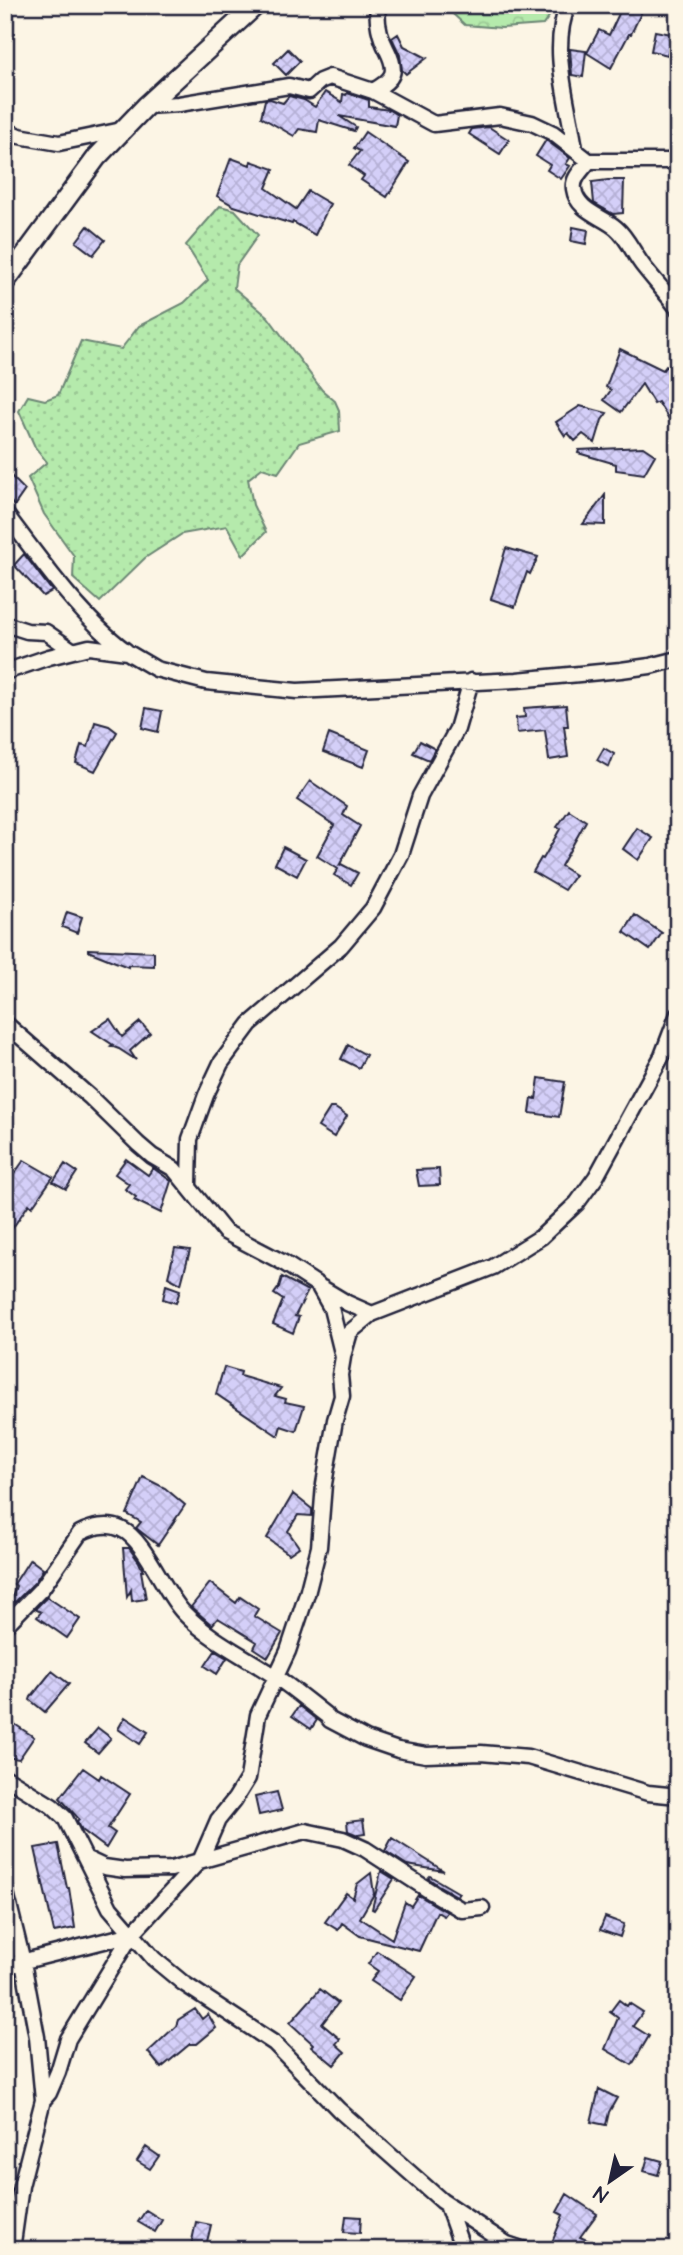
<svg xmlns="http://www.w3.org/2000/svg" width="683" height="2255" font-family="'Architects Daughter',sans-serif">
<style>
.grass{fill:url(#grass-dots);stroke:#6c8674;stroke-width:2}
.forest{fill:url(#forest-crowns);stroke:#6c8674;stroke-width:2}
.building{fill:url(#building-cross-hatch);stroke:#22223b;stroke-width:2}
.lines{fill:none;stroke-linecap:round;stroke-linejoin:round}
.minor-casing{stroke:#22223b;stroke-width:19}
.tertiary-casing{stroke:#22223b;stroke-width:23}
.minor{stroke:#fcf5e5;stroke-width:14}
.tertiary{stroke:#fcf5e5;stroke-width:18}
</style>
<defs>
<pattern id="grass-dots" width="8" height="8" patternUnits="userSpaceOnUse" patternTransform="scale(1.75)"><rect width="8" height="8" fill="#b5eaac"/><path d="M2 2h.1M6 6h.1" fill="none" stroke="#9bc895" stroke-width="1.8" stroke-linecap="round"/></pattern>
<pattern id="forest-crowns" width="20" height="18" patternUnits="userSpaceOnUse" patternTransform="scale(1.75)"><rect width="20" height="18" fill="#b5eaac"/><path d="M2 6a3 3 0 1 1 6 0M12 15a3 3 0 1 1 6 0" fill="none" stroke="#9bc895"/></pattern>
<pattern id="building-cross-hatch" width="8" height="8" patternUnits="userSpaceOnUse" patternTransform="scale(1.75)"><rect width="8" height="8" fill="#d4cff8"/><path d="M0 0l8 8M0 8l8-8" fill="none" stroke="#b6b1d6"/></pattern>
</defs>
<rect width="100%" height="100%" fill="#fcf5e5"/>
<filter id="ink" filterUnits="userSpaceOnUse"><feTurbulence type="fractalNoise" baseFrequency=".0143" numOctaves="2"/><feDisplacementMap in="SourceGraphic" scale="14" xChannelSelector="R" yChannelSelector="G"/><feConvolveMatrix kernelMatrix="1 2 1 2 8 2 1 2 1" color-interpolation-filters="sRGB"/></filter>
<g filter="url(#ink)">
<!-- grass -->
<path class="grass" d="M220 206 235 210 258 235 237 265 234 288 268 317 322 390 335 401 339 410 340 431 299 443 278 473 262 468 248 479 253 505 266 532 243 555 227 526 182 534 145 558 100 602 73 578 74 556 44 514 28 478 47 462 35 447 19 411 28 396 45 400 58 395 81 341 121 349 139 326 184 303 208 280 186 245Z"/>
<!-- forest -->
<path class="forest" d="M443 5H557L543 25 502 28 465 25Z"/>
<!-- building -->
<path class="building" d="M623 5H645L631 34H629L611 68 587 53 599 30 609 35Z
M655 31 672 34 668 55 651 51Z
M398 34 404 46 427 58 406 74 402 70 400 55 392 38Z
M288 49 300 61 286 75 274 63Z
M570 49 586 51 583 77 572 75Z
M325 92 342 102 343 94 346 95 347 93 369 100V107L389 110 397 115 395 126 339 116 356 127 354 131 319 120 317 132 299 129 294 136 261 117 265 100 270 99 283 103 289 96 304 100 315 107Z
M489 127 509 140 500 154 469 134 472 129Z
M365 132 409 162 387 197 361 180 364 176 349 165 360 151 354 148Z
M546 140 570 158 566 164 570 166 561 179 547 170 550 165 536 156Z
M231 158 250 165 251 161 274 169 266 188 296 209 308 191 330 204 315 235 293 222 292 224 234 206 217 196Z
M608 180H624L623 213 613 214 594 203 592 182Z
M88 226 105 240 93 255 76 242Z
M573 227 588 230 586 244 571 241Z
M620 349 663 370 666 366 678 374V433L658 402 654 404 642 384 621 412 604 400 611 390 606 387Z
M580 406 607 413 602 420 595 443 583 434 575 441 568 433 565 436 556 422Z
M643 447 655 455 644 474 616 470V464L578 453 579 450Z
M5 470 25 490 14 506 5 495Z
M605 495V525L583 524Z
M506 548 538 557 530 574 527 572 515 607 491 599Z
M24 554 39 574 52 591 43 596 14 565Z
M566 705 568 726H564L568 757 549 760 545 730 517 733 516 718 525 717 524 708Z
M146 708 162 711 158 732 142 728Z
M95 722 109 726 117 732 95 771 76 763 81 745 88 747Z
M329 734 369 750 363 767 323 752Z
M420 741 435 749 429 760 413 753Z
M604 748 614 754 609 767 597 760Z
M310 781 347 806 343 815 360 826 339 866 341 864 358 873 351 885 334 875 338 869 317 856 334 825 297 800Z
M569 810 586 821 561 866 575 875 564 890 533 872 541 858 543 859 560 829 557 827Z
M637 828 653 838 638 860 623 849Z
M283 847 306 859 297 876 275 864Z
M67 912 82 917 77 933 62 927Z
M635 915 662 933 650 950 624 932Z
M88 949 154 952V966L128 965V967L88 951Z
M110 1019 122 1037 140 1022 150 1033 130 1051 136 1060 119 1049 111 1046 113 1045 92 1031Z
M348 1045 366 1055 359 1068 341 1059Z
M539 1078 565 1082 559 1117 530 1113 532 1098 536 1099Z
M330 1108H335L347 1116 334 1137 318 1127Z
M126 1159 148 1175 153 1168 171 1181 161 1213 134 1200 136 1197 125 1189 129 1184 115 1174Z
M24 1160 53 1177 32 1207 29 1204 5 1239V1167L14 1174Z
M65 1164 77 1172 66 1189 53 1182Z
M439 1169 440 1185 419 1186 416 1170Z
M175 1248 190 1250 181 1284 168 1277Z
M282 1277 308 1291 295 1316 299 1317 293 1333 273 1324 283 1300 274 1294 279 1287Z
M166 1285 180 1290 176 1303 163 1299Z
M224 1367 241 1372 240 1376 281 1388 275 1396 286 1399 285 1402 304 1406 296 1431 281 1426 278 1436 216 1394Z
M143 1477 165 1488 185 1505 158 1545 136 1528 141 1522 127 1514Z
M293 1494 312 1509V1516L298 1515 288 1531 299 1547 289 1554 267 1538Z
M123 1548H129L139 1562 143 1571H141L146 1599 132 1601 131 1590 127 1597Z
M30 1559 43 1569 35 1582 15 1602 11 1600 16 1586 14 1584Z
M210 1583 236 1603 240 1597 258 1609 254 1616 282 1633 268 1657 254 1648 257 1642 218 1618 212 1625 191 1607Z
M47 1597 80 1619 67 1638 37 1617 41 1612 35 1609Z
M215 1651 227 1658 217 1674 205 1666Z
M52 1671 69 1684 45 1712 30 1700 31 1697Z
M299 1706 317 1720 311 1729 292 1716Z
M125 1717 148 1732 140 1744 118 1729Z
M10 1721 34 1737 19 1759 5 1757Z
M98 1728 111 1738 98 1753 85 1743Z
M83 1768 99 1779 101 1775 130 1794 108 1828 115 1833 106 1848 82 1830 77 1821 79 1819 60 1798Z
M277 1792 282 1810 259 1815 255 1797Z
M363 1820 365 1834 358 1835 348 1831 347 1822Z
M392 1838 444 1871 407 1865 385 1851Z
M58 1844 67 1888H69L75 1928 54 1932 35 1848Z
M381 1871 394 1879 374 1910 372 1909Z
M371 1873 374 1894 360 1918 392 1939 405 1902 411 1906 418 1895 447 1912 444 1916 437 1912 419 1951 360 1936 342 1923 338 1930 325 1922 346 1893 353 1898 357 1884Z
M430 1876 459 1893 457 1896 438 1885 428 1878Z
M605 1917 624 1924 620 1937 600 1930Z
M377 1951 416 1976 400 2000 371 1981 378 1971 368 1964Z
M320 1989 338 2003 322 2024 340 2039 336 2044 345 2052 334 2065 311 2046 313 2044 290 2023Z
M619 2000 627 2006 629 2003 643 2012 633 2026 649 2036 632 2065 605 2049 618 2018 610 2012Z
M195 2009 202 2019 208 2014 216 2028 197 2044H190L161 2068 148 2052 176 2026 178 2020Z
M599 2089 617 2098 609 2112 606 2125 591 2122Z
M146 2147 159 2156 150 2169 137 2161Z
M648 2157 662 2161 658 2175 644 2171Z
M567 2194 597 2214 580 2237 610 2250H549L563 2215 557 2212Z
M146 2210 162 2220 155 2232 138 2222Z
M346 2216 361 2217 360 2233 344 2232Z
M196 2222 211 2225 205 2250H190Z"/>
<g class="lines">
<!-- minor casing -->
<g class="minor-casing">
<path id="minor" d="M568 5C549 49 569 104 575 149
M373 91C394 79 398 72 387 50 380 37 376 20 378 5
M146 106 179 104 289 86 309 91 320 81 330 77 373 91 434 124 500 116 532 123 553 133 589 161H678
M5 130 19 136 59 143 122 130
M589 161C583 169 572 178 574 189 577 211 602 216 616 228 628 238 634 255 644 267 655 281 667 294 678 309
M5 513C39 558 81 618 126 651
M5 624 27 631 46 632 72 650
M5 672 49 657 89 647 127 652 156 669 206 682 297 691 517 680 621 670 650 666 678 659
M5 1023 90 1097 138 1144 152 1156 174 1169 225 1232 284 1263 318 1285 331 1308 343 1357 340 1375 342 1396 335 1420 324 1484 319 1547 307 1594 288 1651 258 1715 248 1778 235 1799 218 1820 201 1859 132 1934 68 2039 58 2072 49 2093 43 2100
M189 1185 190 1139 206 1095 221 1063 250 1024 341 946 373 908 401 855 420 796 457 729 471 681
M322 1288 347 1303 372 1314
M343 1356 350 1332 372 1314 493 1267 541 1237 577 1203 596 1177 662 1056 678 1014
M5 1626 42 1588 80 1533C92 1527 108 1523 121 1529 145 1539 164 1593 184 1613 211 1641 245 1656 276 1677 294 1689 310 1703 327 1716L330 1720 366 1739 398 1750 426 1755 481 1753 528 1757 648 1793 678 1796
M5 1777 52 1806 65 1818 110 1908 154 1959 183 1983 274 2043 339 2110 442 2201 507 2244 525 2250
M87 1859 104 1867 125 1870 171 1869 305 1831 343 1839 365 1849 433 1893 462 1910 482 1908
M5 1888 23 1962 37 2037 43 2100 21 2186 12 2250
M5 1966 132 1934
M447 2205 463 2250"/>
</g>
<!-- tertiary casing -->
<g class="tertiary-casing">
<path id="tertiary" d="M5 282 97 157 146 106 256 5"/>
</g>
<!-- minor -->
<use href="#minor" class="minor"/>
<!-- tertiary -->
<use href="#tertiary" class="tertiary"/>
</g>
</g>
<!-- margin -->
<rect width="683" height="2255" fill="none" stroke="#fcf5e5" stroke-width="28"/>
<rect x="14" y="14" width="655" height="2227" fill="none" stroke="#22223b" stroke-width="2.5" filter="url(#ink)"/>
<!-- north arrow -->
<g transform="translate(610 2181) rotate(214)" stroke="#fcf5e5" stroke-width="5" paint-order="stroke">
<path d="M0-5L12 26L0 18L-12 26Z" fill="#22223b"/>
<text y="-10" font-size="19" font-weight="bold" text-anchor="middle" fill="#22223b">N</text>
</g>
</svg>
